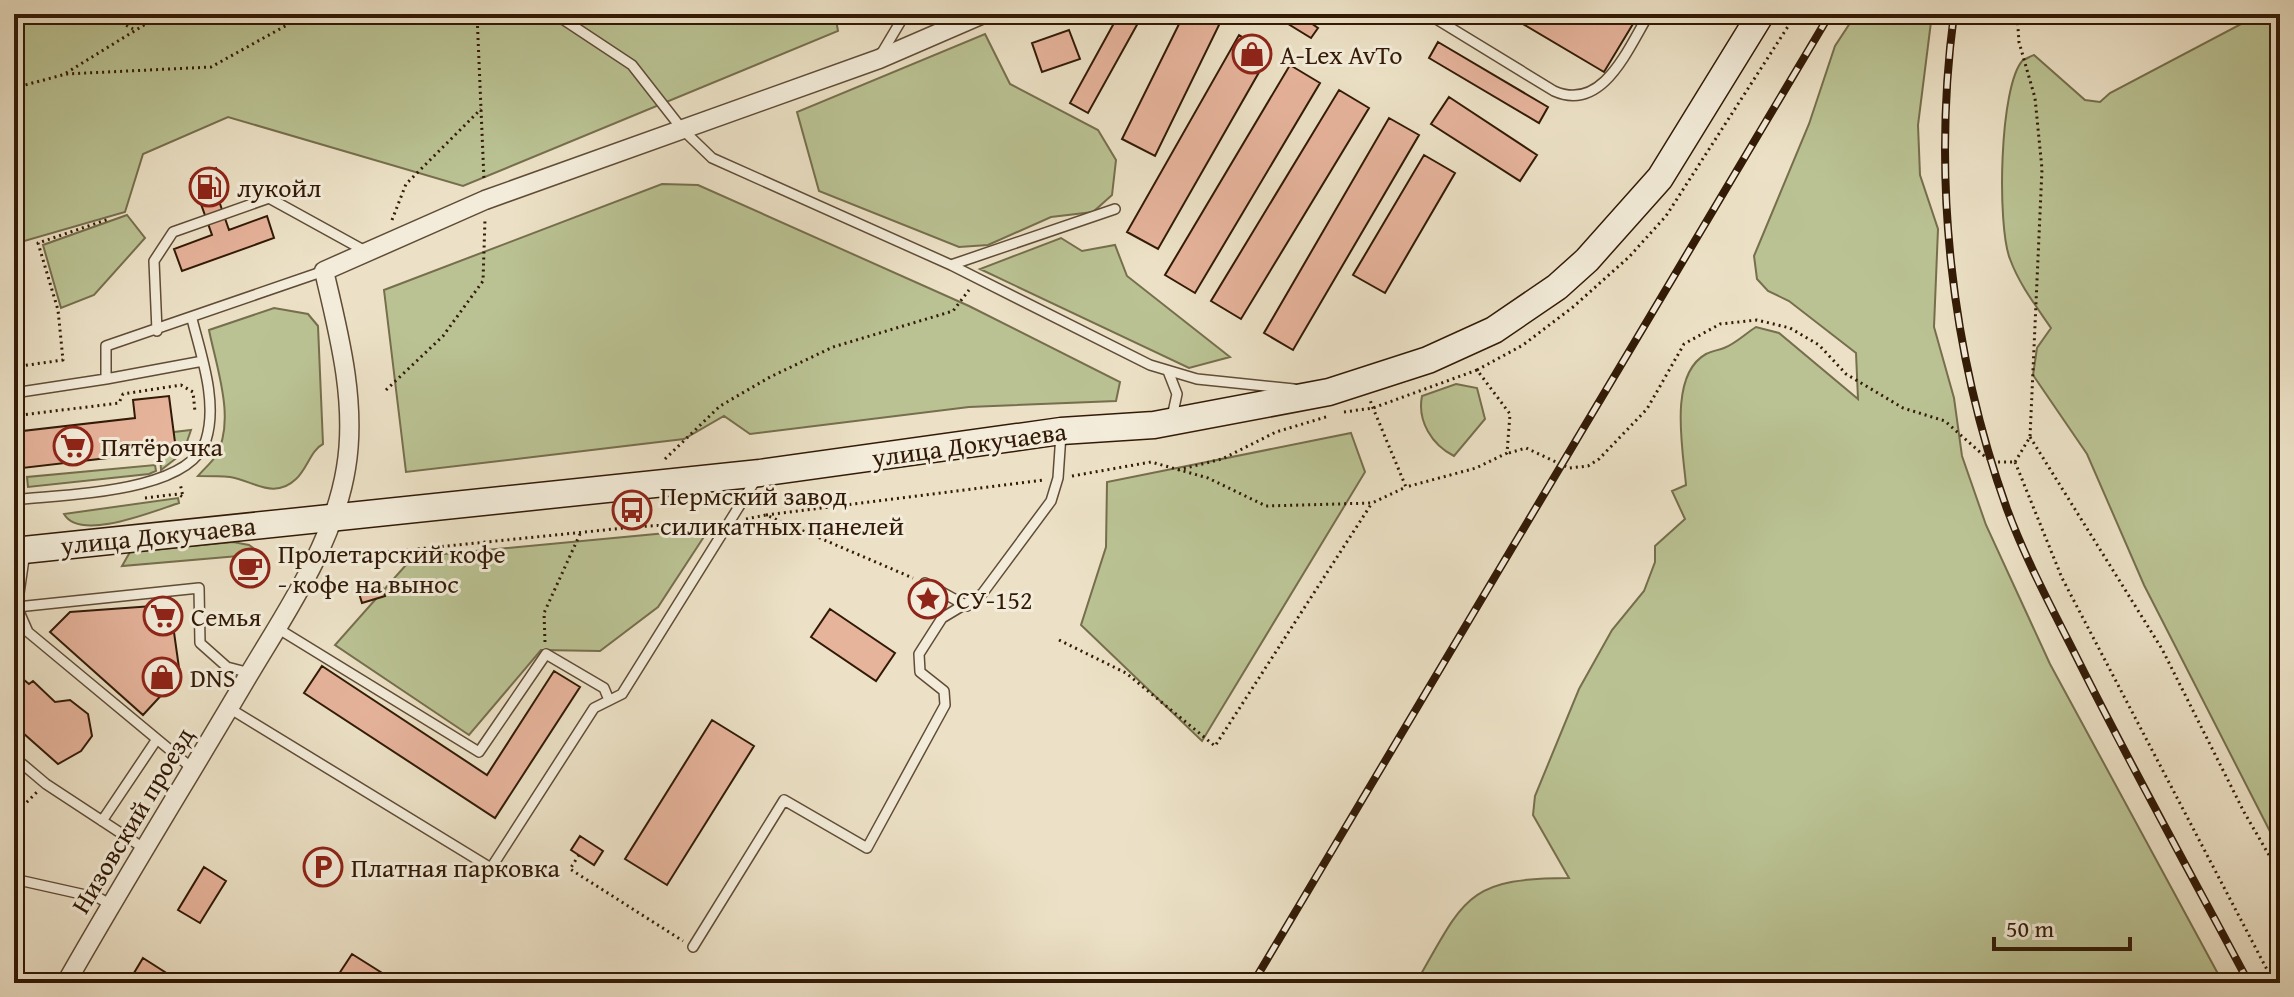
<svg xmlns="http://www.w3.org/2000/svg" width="2294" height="997" font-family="'Gentium Book Plus',serif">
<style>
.green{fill:#bac293;stroke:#766e4c;stroke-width:2}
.building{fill:#e6b39b;stroke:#321a06;stroke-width:2}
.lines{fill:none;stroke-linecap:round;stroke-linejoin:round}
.service-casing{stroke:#604c36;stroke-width:12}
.minor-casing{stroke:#604c36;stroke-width:21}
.secondary-casing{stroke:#321a06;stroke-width:29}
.path{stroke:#321a06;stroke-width:3;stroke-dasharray:2 4;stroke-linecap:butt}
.service{stroke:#f3ecda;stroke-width:9}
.minor{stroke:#f3ecda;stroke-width:18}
.secondary{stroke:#f3ecda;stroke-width:26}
.rail-casing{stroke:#321a06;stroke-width:8}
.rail{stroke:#f3ecda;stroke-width:5;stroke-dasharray:15;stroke-linecap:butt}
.labels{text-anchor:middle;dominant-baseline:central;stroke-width:6;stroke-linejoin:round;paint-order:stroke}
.poi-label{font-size:26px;fill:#321a06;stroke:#f3ecda;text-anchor:start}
.street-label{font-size:26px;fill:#321a06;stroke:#f3ecda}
</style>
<rect width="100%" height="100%" fill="#ece1c6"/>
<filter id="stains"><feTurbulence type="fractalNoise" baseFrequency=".0025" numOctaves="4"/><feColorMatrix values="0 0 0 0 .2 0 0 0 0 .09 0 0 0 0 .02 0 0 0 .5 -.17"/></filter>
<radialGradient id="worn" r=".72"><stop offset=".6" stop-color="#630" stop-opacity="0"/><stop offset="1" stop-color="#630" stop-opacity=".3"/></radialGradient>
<!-- green -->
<path class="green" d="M14 14H835L838 31 463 186 228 117 143 154 125 212 14 244Z
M1856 14H1932L1918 125 1920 175 1938 229 1934 327 1954 398 1962 456 1986 525 2050 664 2223 983H1416C1464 899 1466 878 1569 878L1533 815 1535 796 1579 689 1612 630 1644 591 1655 562V546L1685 519 1672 491 1686 485C1683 450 1668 375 1706 354 1712 351 1719 350 1724 348 1735 344 1745 334 1756 327L1779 333 1858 399 1856 353 1789 301 1768 291 1757 279 1754 256 1809 124 1835 46Z
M2260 14H2280V851L2144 585 2087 454 2033 375 2037 348 2051 328C2036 306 2019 284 2010 259 1997 227 1999 85 2023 60 2024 60 2033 55 2034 55L2085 100 2100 102 2110 93Z
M985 34 1010 84 1098 130 1116 160 1112 195 1093 212 1051 217 988 245 959 247 819 191 797 112Z
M662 184 698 185 969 306 1120 382 1116 401 969 407 750 434 724 416 684 439 406 472 384 290Z
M127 215 145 238 94 295 61 308 43 245Z
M1061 238 1082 251 1115 245 1127 276 1230 357 1189 368 980 269Z
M274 308 308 314 318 326 323 444C311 450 307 469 296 479 274 500 254 481 230 477 220 476 209 476 198 476 203 470 211 463 215 457 237 422 216 366 209 330Z
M1456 384 1477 388 1485 419 1454 456C1432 445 1417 421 1422 396Z
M191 430 183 453 161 470 160 452 174 432Z
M1351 433 1365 472 1202 741 1081 625 1106 547 1107 482Z
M155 465 156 471 149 474 28 487 27 477Z
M178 498 179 503C154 511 80 542 64 514Z
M709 529 658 607 600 651 541 650 469 735 335 645 413 557Z
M233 542 249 545 262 554 122 566 130 552Z"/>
<!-- building -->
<path class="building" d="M1119 14H1143L1088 113 1070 103Z
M1184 14H1202L1220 23 1155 156 1122 139Z
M1272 14H1298L1318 28 1311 38Z
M1506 14H1639L1604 72Z
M1069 30 1080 59 1042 72 1032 43Z
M1239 35 1270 53 1158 249 1127 232Z
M1438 42 1548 107 1539 123 1429 58Z
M1290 65 1320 83 1195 293 1165 275Z
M1339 90 1369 108 1241 319 1211 301Z
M1449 97 1537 155 1520 181 1431 124Z
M1389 118 1419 135 1293 350 1264 333Z
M1424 155 1455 173 1385 293 1353 275Z
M216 168 227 194 201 204 191 179Z
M218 198 229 230 267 216 274 238 182 271 174 249 212 235 201 204Z
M169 396 176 450 14 469V432L135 418 133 400Z
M381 583 385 596 362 603 358 590Z
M153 606 167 612 173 625 180 675 143 715 50 632 70 612Z
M830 609 895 653 876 681 811 637Z
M322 666 487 775 554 671 580 687 495 818 304 693Z
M18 675 29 684 33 681 55 702 70 700 88 714 92 736 81 751 58 764 14 725V679Z
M712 720 754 746 667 885 625 859Z
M580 836 603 851 594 865 571 850Z
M204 867 226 881 200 923 178 910Z
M352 954 398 983H333Z
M143 958 182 983H128Z"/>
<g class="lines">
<!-- service casing -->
<g class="service-casing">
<path id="service" d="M555 14 632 65 682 129 712 158 951 265 1150 365 1197 379 1294 389
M1428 14 1554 91C1603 113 1628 48 1649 14
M880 56 905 14
M951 265 1115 209
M157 331 154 261 173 232 269 198 367 252
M1168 371 1177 394 1172 417
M106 379 203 361
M14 393 106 379V346L324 271
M14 500C62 494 189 494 206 440 218 402 201 355 192 319
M25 552 17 607 199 588 200 643 227 667 250 673
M925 583 967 606
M14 608 17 607 28 632 193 769
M277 628 479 752 546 654 604 688 609 700
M229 708 491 868 594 708 622 694 758 476
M14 757 46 784 145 849
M102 821 157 739
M14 879 99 898 111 905
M693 947 784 800 867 848 945 705 944 691 920 672 919 654 942 618 982 594 1051 501 1058 478 1061 434"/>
</g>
<!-- minor casing -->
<g class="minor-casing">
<path id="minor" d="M66 983C125 879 188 778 248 676 286 612 334 543 346 468 357 403 339 334 324 271L485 200 879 59 983 14"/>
</g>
<!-- secondary casing -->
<g class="secondary-casing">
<path id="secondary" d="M14 551 760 473 1061 431 1154 425 1329 392 1428 360 1494 330 1557 287 1587 260 1660 178 1761 14"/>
</g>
<!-- path -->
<path class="path" d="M105 14 133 29
M477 14 484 180
M66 73 162 14
M14 88 66 74 211 67 307 14
M392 220 406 184 481 109
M14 367 63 360 58 310 38 243 109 219
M1477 370 1523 345 1573 307 1629 257 1666 216 1796 14
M386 390 443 336 483 281 485 219
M1344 412 1373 408 1477 370 1510 414 1507 453 1476 468 1406 487 1373 408 1370 400
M14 416 119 403 123 394 181 385 193 392 195 412
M2030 437 2162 649 2244 812 2280 874
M1509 453 1526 448 1569 468 1588 466 1599 459 1647 409 1684 344 1720 324 1757 320 1790 328 1819 345 1846 374 1903 408 1945 421 1991 462H2015
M665 459 720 406 770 377 833 347 953 311 969 290
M2015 462 2062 578 2274 983
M2015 462 2030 437 2042 169 2035 98 2019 42 2017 14
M1178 470 1222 459 1276 432 1329 416
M1072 476 1151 462 1208 478 1266 506 1372 503 1406 487
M145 498 178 494 183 497 180 483
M632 510 634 527
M766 515 1044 480
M746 519 766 515 913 578
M388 552 634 527 715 522
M1059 640 1126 673 1215 746 1372 503
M545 642 544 613 580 534
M14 815 37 792
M579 855 570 869 683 941"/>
<!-- service -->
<use href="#service" class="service"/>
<!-- minor -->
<use href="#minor" class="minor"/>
<!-- secondary -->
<use href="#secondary" class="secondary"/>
<!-- rail casing -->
<g class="rail-casing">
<path id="rail" d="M1954 14C1932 178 1951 353 2007 509 2026 561 2054 612 2079 662 2133 770 2192 876 2249 983
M1253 983 1830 14"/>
</g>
<!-- rail -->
<use href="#rail" class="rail"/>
</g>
<!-- icons -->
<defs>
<g id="shop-ring" transform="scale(2)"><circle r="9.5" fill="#f3ecda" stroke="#8f2418" stroke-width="1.5"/><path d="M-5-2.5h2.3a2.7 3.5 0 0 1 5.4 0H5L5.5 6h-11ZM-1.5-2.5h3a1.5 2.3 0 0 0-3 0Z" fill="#8f2418"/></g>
<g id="fuel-ring" transform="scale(2)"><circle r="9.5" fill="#f3ecda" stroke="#8f2418" stroke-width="1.5"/><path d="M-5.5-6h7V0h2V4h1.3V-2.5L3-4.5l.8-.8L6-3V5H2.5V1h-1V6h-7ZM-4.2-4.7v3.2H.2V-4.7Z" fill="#8f2418"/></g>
<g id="supermarket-ring" transform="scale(2)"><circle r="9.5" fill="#f3ecda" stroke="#8f2418" stroke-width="1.5"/><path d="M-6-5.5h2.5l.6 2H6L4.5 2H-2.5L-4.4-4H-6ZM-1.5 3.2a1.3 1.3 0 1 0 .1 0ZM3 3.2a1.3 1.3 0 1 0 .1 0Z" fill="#8f2418"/></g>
<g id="bus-ring" transform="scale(2)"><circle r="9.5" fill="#f3ecda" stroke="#8f2418" stroke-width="1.5"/><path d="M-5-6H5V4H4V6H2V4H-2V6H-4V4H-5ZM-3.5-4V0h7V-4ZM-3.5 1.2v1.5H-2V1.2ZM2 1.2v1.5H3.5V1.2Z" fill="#8f2418"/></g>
<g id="cafe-ring" transform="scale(2)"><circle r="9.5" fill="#f3ecda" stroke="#8f2418" stroke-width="1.5"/><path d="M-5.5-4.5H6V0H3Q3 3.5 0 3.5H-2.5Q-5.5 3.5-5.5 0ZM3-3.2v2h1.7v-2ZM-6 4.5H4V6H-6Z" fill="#8f2418"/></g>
<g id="sight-ring" transform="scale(2)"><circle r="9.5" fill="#f3ecda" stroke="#8f2418" stroke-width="1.5"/><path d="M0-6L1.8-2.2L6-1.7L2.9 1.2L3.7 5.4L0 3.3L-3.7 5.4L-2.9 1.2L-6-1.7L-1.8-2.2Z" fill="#8f2418"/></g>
<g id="parking-ring" transform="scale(2)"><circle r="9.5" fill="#f3ecda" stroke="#8f2418" stroke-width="1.5"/><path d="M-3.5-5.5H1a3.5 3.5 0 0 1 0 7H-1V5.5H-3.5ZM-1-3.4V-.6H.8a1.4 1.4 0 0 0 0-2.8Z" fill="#8f2418"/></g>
</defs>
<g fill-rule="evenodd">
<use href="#shop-ring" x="1252" y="54"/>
<use href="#fuel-ring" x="209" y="187"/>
<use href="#supermarket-ring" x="73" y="446"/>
<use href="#bus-ring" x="632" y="510"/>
<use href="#cafe-ring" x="250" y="568"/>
<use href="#sight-ring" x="928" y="599"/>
<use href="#supermarket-ring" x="163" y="616"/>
<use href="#shop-ring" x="162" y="677"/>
<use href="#parking-ring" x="323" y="867"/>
</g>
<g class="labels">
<!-- poi labels -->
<g class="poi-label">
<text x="1280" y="54">A-Lex AvTo</text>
<text x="237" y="187">лукойл</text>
<text x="101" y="446">Пятёрочка</text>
<text x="660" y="495">Пермский завод<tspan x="660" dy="30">силикатных панелей</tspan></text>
<text x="278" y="553">Пролетарский кофе<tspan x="278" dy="30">- кофе на вынос</tspan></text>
<text x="956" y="599">СУ-152</text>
<text x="191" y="616">Семья</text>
<text x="190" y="677">DNS</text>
<text x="351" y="867">Платная парковка</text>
</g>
<!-- street labels -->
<g class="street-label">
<text transform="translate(969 444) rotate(-8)">улица Докучаева</text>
<text transform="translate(158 535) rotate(-6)">улица Докучаева</text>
<text transform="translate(132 820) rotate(-59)">Низовский проезд</text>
</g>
</g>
<!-- margin -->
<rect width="2294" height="997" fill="none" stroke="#ece1c6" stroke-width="48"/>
<rect x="16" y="16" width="2262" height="965" fill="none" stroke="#321a06" stroke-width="4"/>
<rect x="24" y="24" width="2246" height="949" fill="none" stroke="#321a06" stroke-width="2"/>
<!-- scale -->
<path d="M1994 937v12h136v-12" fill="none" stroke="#321a06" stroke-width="4"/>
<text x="2006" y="937" font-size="24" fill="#321a06" stroke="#f3ecda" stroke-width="6" paint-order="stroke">50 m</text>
<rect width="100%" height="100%" filter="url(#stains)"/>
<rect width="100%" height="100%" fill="url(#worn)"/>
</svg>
